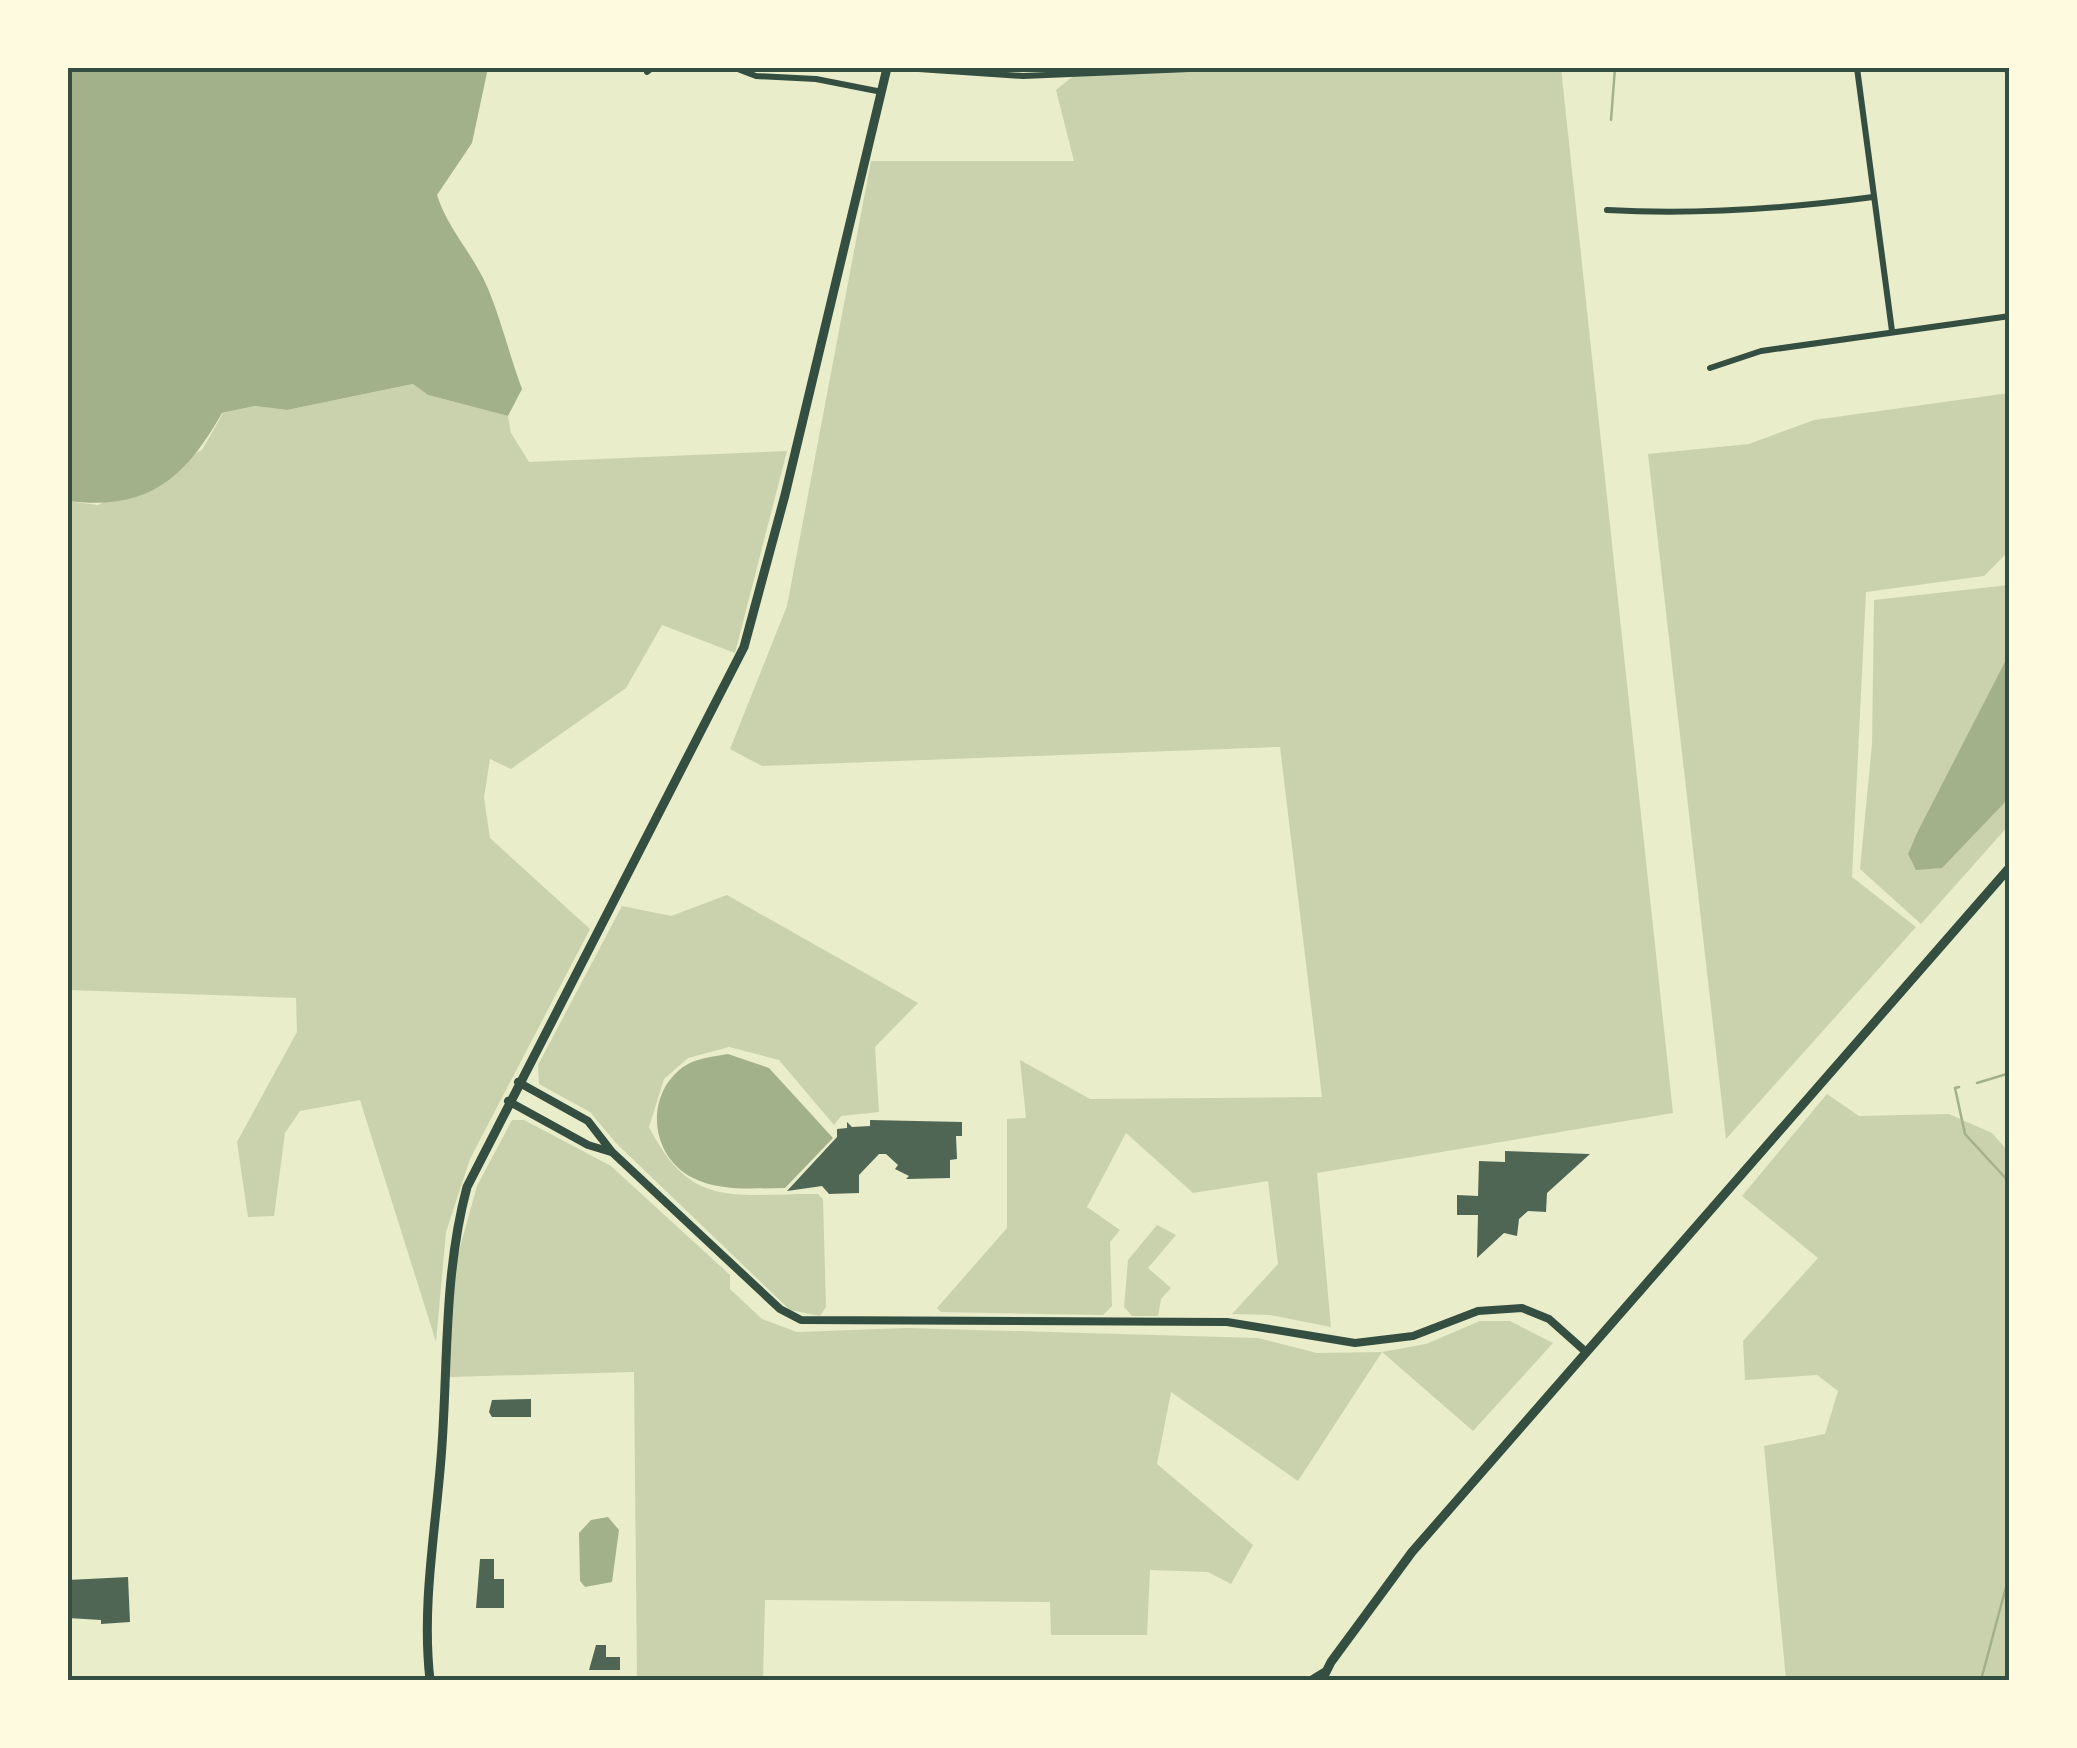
<svg xmlns="http://www.w3.org/2000/svg" width="2077" height="1748" font-family="'DejaVu Sans',sans-serif">
<style>
.green{fill:#cad2ad}
.water{fill:#a3b18a}
.lines{fill:none;stroke-linecap:round;stroke-linejoin:round}
.stream{stroke:#a3b18a;stroke-width:2.5}
.building{fill:#4f6655}
.minor{stroke:#344e41;stroke-width:6}
.tertiary{stroke:#344e41;stroke-width:8}
.secondary{stroke:#344e41;stroke-width:9}
.neatline{fill:none;stroke:#344e41;stroke-width:4}
</style>
<rect width="100%" height="100%" fill="#e9edc9"/>
<!-- green -->
<path class="green" d="M1083 68H1561L1673 1113 1317 1173 1331 1327 1270 1315 1232 1314 1278 1264 1268 1181 1193 1193 1126 1133 1087 1207 1120 1230 1110 1242 1112 1306 1103 1315 941 1312 937 1308 1007 1228V1119L1026 1118 1020 1060 1090 1099 1322 1097 1280 747 762 766 730 749 787 606 871 161H1074L1056 90Z
M414 384 428 395 508 416 511 433 529 462 787 451 735 653 662 625 626 688 511 769 490 759 484 798 490 838 590 929 470 1159 446 1232 436 1342 360 1100 300 1111 285 1133 274 1216 248 1217 237 1142 297 1032 296 998 68 990V501L98 505 202 450 223 413 255 406 287 410Z
M2009 393 2006 554 1984 576 1866 592 1852 877 1916 927 1726 1139 1648 454 1749 444 1814 420Z
M2009 585V825L1921 924 1860 869 1872 744 1874 600Z
M727 895 918 1003 875 1047 879 1112 841 1116 834 1125 779 1060 729 1047 688 1058 664 1079 649 1127C692 1211 734 1193 818 1194L823 1199 826 1307 820 1316 790 1310 616 1143 590 1112 539 1084 538 1065 622 906 671 916Z
M1827 1094 1859 1116 1949 1114 1992 1133 2009 1152V1680H1786L1764 1446 1825 1434 1838 1391 1817 1375 1745 1380 1743 1341 1818 1258 1742 1196Z
M512 1120H524L611 1166 730 1275V1289L762 1319 797 1332 907 1328 1258 1338 1317 1353 1382 1352 1426 1344 1480 1321H1510L1553 1343 1473 1431 1382 1352 1298 1481 1171 1392 1157 1464 1253 1545 1231 1584 1208 1572 1150 1570 1147 1635H1051L1050 1602 765 1600 763 1680H637L634 1372 449 1377 455 1265 477 1186Z
M1157 1225 1176 1235 1148 1268 1171 1288 1161 1299 1158 1316H1132L1124 1307 1128 1260Z"/>
<!-- water -->
<path class="water" d="M68 68H488L472 143 437 195C448 230 475 256 489 291 502 323 510 357 522 389L508 416 428 395 413 384 287 410 255 406 222 413C185 479 147 511 68 501Z
M2009 654V798L1942 868 1916 870 1908 854 1917 833Z
M728 1054 769 1068 833 1138 785 1188C754 1188 721 1192 693 1178 650 1156 644 1096 683 1067 696 1058 712 1057 728 1054Z
M608 1517 619 1530 612 1582 585 1587 580 1581 579 1533 591 1520Z"/>
<g class="lines">
<!-- stream -->
<path class="stream" d="M1611 120 1615 68
M1977 1083 2010 1073
M1959 1087 1955 1088 1965 1134 2010 1183
M1981 1680 2010 1572"/>
</g>
<!-- building -->
<path class="building" d="M870 1120 962 1122V1136H956L957 1159 950 1160V1178L906 1179 909 1176 895 1169 898 1165 886 1154H879L859 1175V1193L829 1194 822 1186 787 1191 837 1137V1129L847 1128V1122L852 1127 870 1126Z
M1505 1151 1590 1154 1547 1193 1546 1212 1528 1211 1519 1219 1517 1236 1504 1233 1477 1258 1478 1215H1457V1195L1478 1196 1479 1161 1505 1162Z
M531 1399V1417H492L489 1412 492 1400Z
M480 1559H494V1579H504V1608H476Z
M128 1577 130 1622 101 1624V1620L68 1618V1580Z
M596 1645H606V1657H620V1670H589Z"/>
<g class="lines">
<!-- minor -->
<path class="minor" d="M735 68 756 76 816 79 882 92
M904 68 1023 76 1213 68
M1857 68 1892 331
M2007 68 2010 84
M647 72 652 68
M1607 210C1697 215 1783 209 1873 197
M1710 368 1761 351 2010 316"/>
<!-- tertiary -->
<path class="tertiary" d="M518 1082 588 1121 612 1152 780 1309 801 1320 1227 1322 1355 1343 1413 1336 1478 1311 1522 1308 1549 1319 1586 1352
M508 1101 588 1145 611 1152"/>
<!-- secondary -->
<path class="secondary" d="M430 1680C421 1602 437 1523 442 1445 448 1358 444 1273 467 1187L744 647 785 495 887 68
M1312 1680 1325 1672
M1322 1680 1331 1662 1412 1552 2010 867"/>
</g>
<!-- border -->
<rect width="2077" height="1748" fill="none" stroke="#fefae0" stroke-width="140"/>
<rect x="70" y="70" width="1937" height="1608" class="neatline"/>
</svg>
